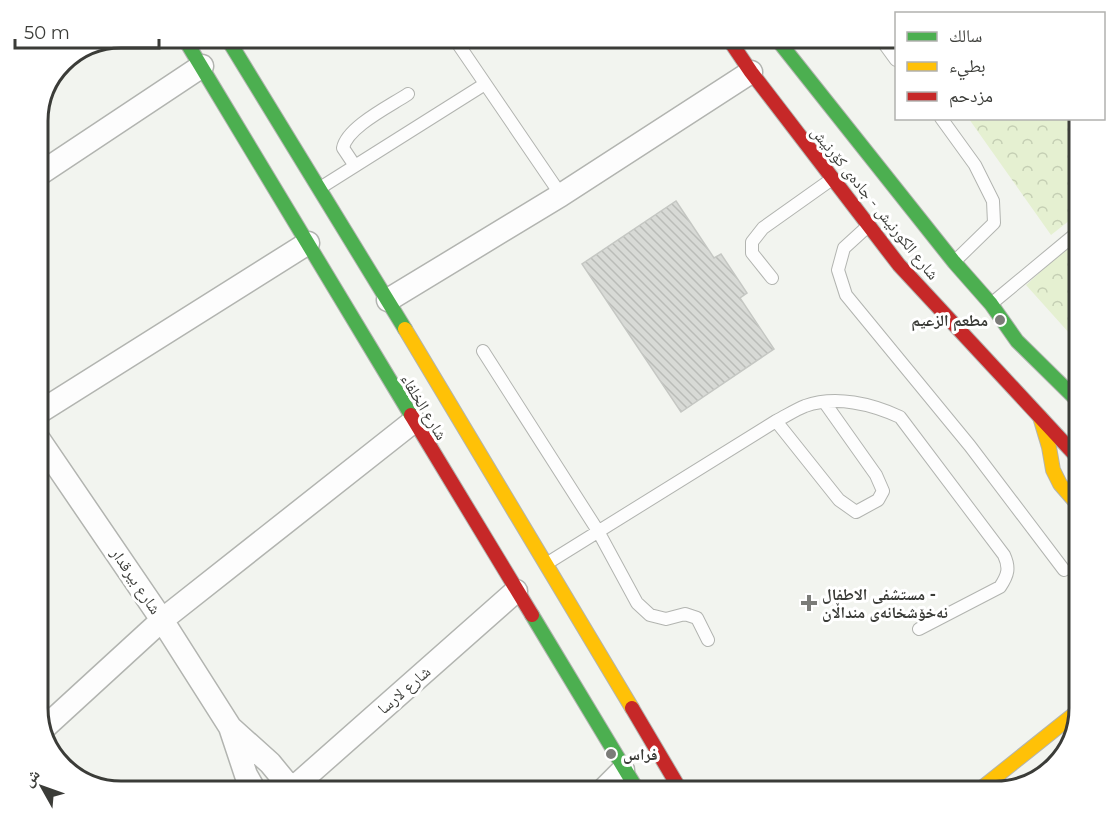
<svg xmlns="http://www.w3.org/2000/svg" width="1117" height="829" font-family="Montserrat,'Noto Naskh Arabic',sans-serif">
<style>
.park{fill:url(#park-crowns)}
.building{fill:url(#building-back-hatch);stroke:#c5c7c3;stroke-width:1.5}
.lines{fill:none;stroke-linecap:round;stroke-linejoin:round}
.lane-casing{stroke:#b2b4b0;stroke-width:14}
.street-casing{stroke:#b2b4b0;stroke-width:25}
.fast-casing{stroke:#b2b4b0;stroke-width:16}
.slow-casing{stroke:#b2b4b0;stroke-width:16}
.jam-casing{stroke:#b2b4b0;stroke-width:16}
.lane{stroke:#fdfdfd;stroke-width:12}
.street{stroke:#fdfdfd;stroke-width:22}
.fast{stroke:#4caf50;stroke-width:14}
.slow{stroke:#ffc107;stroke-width:14}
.jam{stroke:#c62828;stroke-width:14}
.poi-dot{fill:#7b7c78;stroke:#fff;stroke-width:2}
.labels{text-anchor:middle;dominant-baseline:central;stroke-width:6;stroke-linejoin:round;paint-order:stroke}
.street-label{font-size:16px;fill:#3b3c38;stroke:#fff}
.poi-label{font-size:16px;font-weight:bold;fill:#3b3c38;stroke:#fff;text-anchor:start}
.rim{fill:none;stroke:#3b3c38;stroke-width:3}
</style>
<defs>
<pattern id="park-crowns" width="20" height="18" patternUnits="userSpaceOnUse" patternTransform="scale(1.5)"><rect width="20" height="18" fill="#e5f0d1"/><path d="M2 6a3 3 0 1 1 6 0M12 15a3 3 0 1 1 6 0" fill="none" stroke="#c5cfb4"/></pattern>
<pattern id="building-back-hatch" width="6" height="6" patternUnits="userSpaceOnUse" patternTransform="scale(1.5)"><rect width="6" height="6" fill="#d8dad6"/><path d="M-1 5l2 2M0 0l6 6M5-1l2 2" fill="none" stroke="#babcb8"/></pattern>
</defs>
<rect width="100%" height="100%" fill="#f2f4ef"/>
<!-- park -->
<path class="park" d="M969 119H1079V213L1051 235Z
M1079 237V344L1026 285Z"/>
<!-- building -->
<path class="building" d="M676 201 714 258 721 254 747 293 740 298 774 349 681 412 582 264Z"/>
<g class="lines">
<!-- lane casing -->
<g class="lane-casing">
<path id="lane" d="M454 38 561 195
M880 38 896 60
M941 118 975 165 993 201 994 223 955 261
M355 166 343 148C347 127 390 106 408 94
M320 188 485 84
M867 227 844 248 838 270 846 295 970 446 1064 570
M772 278 752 253V242L763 228 832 179
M991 304 1079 231
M483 351 598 531 637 603 650 615 666 619 685 614 697 618 708 640
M776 421 839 500 856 512 878 500 883 491 876 475 825 403
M546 564 776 421C786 416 795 410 805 406 836 395 872 404 900 417L1004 555C1010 568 1008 575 1000 587L919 629"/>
</g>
<!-- street casing -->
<g class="street-casing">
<path id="street" d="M38 175 202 66
M388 300 561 195 751 72
M38 413 308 243
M38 438 162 620 230 727 246 775 255 791
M231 728 270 763 293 791
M43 729 162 620 414 421
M292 789 516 591
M602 791 623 770"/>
</g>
<!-- fast casing -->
<g class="fast-casing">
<path id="fast" d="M184 38 411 415
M227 38 405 329
M776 38 954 262 991 304 1017 341 1079 402
M532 615 638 791"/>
</g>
<!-- slow casing -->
<g class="slow-casing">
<path id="slow" d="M405 329 632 708
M1040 417 1049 447 1053 470 1060 484 1079 506
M978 791 1078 711"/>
</g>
<!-- jam casing -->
<g class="jam-casing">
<path id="jam" d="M728 38 751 72 899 265 1079 459
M411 415 532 615
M632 708 681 791"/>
</g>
<!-- lane -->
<use href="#lane" class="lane"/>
<!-- street -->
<use href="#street" class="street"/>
<!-- fast -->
<use href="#fast" class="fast"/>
<!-- slow -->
<use href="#slow" class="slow"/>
<!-- jam -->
<use href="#jam" class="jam"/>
</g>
<!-- markers -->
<g class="poi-dot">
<circle cx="1000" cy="320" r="6"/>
<path d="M806 594h6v6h6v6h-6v6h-6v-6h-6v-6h6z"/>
<circle cx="611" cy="754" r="6"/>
</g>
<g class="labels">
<!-- street labels -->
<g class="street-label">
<text transform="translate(875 203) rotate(51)">شارع الكورنيش - جادەی کۆرنیش</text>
<text transform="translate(424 407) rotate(59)">شارع الخلفاء</text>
<text transform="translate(136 581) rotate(56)">شارع بيرقدار</text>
<text transform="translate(404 690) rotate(-41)">شارع لارسا</text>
</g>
<!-- poi labels -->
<g class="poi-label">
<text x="988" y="320" text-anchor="end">مطعم الزعيم</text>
<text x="822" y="594">مستشفى الاطفال -<tspan x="822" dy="18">نەخۆشخانەی منداڵان</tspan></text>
<text x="623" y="754">فراس</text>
</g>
</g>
<!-- crop -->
<path d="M0 0H1117V829H0ZM121 48H996A73 73 0 0 1 1069 121V708A73 73 0 0 1 996 781H121A73 73 0 0 1 48 708V121A73 73 0 0 1 121 48Z" fill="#fff" fill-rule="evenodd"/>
<path class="rim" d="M121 48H996A73 73 0 0 1 1069 121V708A73 73 0 0 1 996 781H121A73 73 0 0 1 48 708V121A73 73 0 0 1 121 48Z"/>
<!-- legend -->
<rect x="895" y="12" width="210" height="108" fill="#ffffff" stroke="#b1b1af" stroke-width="1.5"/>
<rect x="907" y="32" width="30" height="9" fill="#4caf50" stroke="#b1b1af" stroke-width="1.5"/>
<text x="949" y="42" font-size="18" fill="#3b3c38">سالك</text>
<rect x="907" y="62" width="30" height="9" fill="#ffc107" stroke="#b1b1af" stroke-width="1.5"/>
<text x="949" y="72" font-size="18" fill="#3b3c38">بطيء</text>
<rect x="907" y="92" width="30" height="9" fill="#c62828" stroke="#b1b1af" stroke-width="1.5"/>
<text x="949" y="102" font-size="18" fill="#3b3c38">مزدحم</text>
<!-- north arrow -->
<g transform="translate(42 787) rotate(310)" stroke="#ffffff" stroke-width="4.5" paint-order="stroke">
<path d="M0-4.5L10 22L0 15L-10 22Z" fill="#3b3c38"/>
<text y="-9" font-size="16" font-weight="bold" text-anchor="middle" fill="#3b3c38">ش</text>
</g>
<!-- scale -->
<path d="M15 39v9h144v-9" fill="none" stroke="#3b3c38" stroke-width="3"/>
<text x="24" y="39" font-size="18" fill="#3b3c38" stroke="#ffffff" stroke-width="4.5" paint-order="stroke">50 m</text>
</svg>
